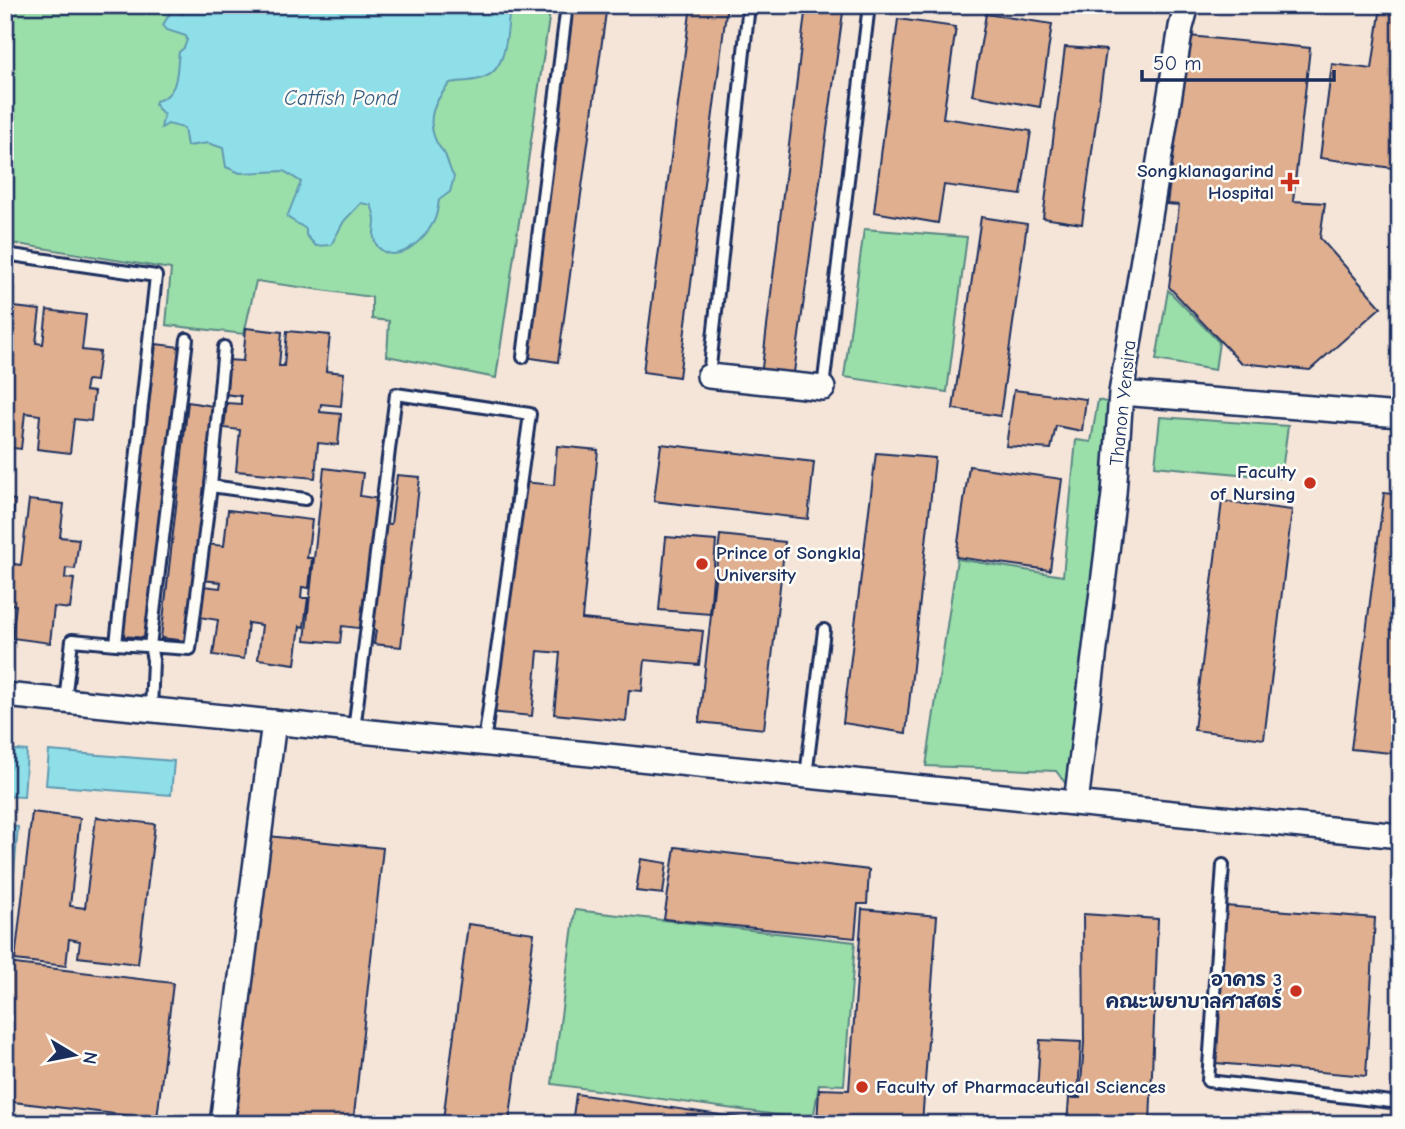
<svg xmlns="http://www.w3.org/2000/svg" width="1405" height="1129" font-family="'Comic Neue','Playpen Sans Thai',sans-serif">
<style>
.built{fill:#f4e5d8}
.green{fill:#9adea9;stroke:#5a8684;stroke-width:2}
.water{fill:#8fdfe9;stroke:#6199b1;stroke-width:2}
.building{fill:#dfaf90;stroke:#1b2f5e;stroke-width:2}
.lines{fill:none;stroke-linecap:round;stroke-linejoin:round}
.service-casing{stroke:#1b2f5e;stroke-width:16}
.minor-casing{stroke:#1b2f5e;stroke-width:28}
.service{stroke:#fdfcf7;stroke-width:10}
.minor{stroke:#fdfcf7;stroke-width:23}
.poi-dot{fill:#c8321e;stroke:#fdfcf7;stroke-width:2.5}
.labels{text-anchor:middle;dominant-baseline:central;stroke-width:5;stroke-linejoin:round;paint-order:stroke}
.poi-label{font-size:19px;font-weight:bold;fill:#1b2f5e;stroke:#fdfcf7;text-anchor:end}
.street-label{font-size:19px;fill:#1b2f5e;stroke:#fdfcf7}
.water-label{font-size:21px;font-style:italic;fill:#385b81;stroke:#fdfcf7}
</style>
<rect width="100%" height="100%" fill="#fdfcf7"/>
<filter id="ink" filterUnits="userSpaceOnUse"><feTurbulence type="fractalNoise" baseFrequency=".0143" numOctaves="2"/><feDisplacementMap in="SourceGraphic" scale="14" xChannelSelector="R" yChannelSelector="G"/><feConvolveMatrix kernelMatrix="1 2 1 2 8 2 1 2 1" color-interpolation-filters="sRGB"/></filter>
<g filter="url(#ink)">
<!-- built -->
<path class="built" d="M5 5H1400V1124H5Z"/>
<!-- green -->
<path class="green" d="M5 5H551L496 378 387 356 389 321 372 319V297L256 281 244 334 166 325 171 269 5 242Z
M864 229 967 237 947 392 844 377Z
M1168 290 1219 342 1215 370 1156 360Z
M1098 400 1114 404 1083 691 1066 784 1056 771 926 766 957 559 1063 576 1076 440 1091 442Z
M1160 417 1288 426 1281 478 1155 466Z
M575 910 855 942 844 1085 819 1084 813 1120 552 1084Z"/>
<!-- water -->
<path class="water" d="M190 5H276L285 10 280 5H510C507 27 509 71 482 78 472 82 460 81 450 83 434 102 425 119 437 143 439 148 445 152 446 157 449 164 449 169 454 177L450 192 439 200C438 207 437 215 434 221 426 238 397 267 378 247 371 239 375 230 375 221 375 216 373 210 371 205L361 203 344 221 331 245 316 246 306 235V229L287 217 301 182 284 171 240 173 226 167 223 148 208 143 187 146 184 128 168 124 161 128 164 115 155 105 156 101C180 95 176 71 179 52L184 48 187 40 186 36 167 30 163 25 172 10 183 14Z
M5 749 27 751 24 797 5 796Z
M49 751 174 761 171 795 46 785Z
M5 826 18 827 14 873H5Z"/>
<!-- building -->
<path class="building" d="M566 5H607L558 362 518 356Z
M691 5H727L679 377 643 372Z
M806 5H844L793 380 761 376Z
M1373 5H1400V169L1320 158 1332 64 1372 69 1381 6Z
M986 14 1052 24 1040 107 972 95Z
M898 19 956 27 943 118 1031 131 1021 195 944 185 938 223 874 212Z
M1189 36 1310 48 1293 201 1325 203 1320 238 1381 307 1310 370 1241 363 1169 287 1179 205 1167 204Z
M1065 47 1106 50 1082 224 1043 218Z
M981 217 1027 224 1000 416 953 409Z
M5 306 40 310 36 343 43 344 47 310 86 315 82 350 100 352 96 381 87 380 85 391 94 392 91 421 74 419 70 453 37 449 40 415 25 413 21 449 5 447Z
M246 328 282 332 279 366H284L287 331 330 335 326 371 344 373 341 406 321 404 320 412 341 414 338 445 318 443 315 478 236 471 240 430 224 428 227 403 241 404V396L223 394 226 360 243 361Z
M156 344 180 347 146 638 122 636Z
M1014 390 1086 399 1082 431 1056 426 1051 449 1006 446Z
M188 402 213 406 187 641 161 638Z
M661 444 814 462 808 519 654 501Z
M557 446 598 450 582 619 703 631 699 665 645 660 642 691 629 690 626 721 554 714 560 653 538 651 532 716 490 712 512 481 554 485Z
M876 453 935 458 906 733 843 723Z
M969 466 1062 479 1050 570 956 557Z
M324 468 363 473 360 496 380 499 377 523 391 524 397 475 420 477 401 647 374 644 376 630 342 626 340 643 305 640Z
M1384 493 1400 495V754L1351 749Z
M5 498 15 500 7 563 21 565 29 500 64 504 60 537 79 539 75 569 66 568 65 578 74 579 70 609 54 607 50 643 12 638 16 605 5 603Z
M1222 501 1292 510 1264 739 1194 730Z
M228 510 312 520 307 558H312L309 588 302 587 301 598H308L304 627 300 626 295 664 258 659 262 625 248 623 244 659 213 655 218 620 199 617 203 586 220 588 221 582 202 580 206 544 224 546Z
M720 535 785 542 764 729 699 722Z
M666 537 716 541 710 614 659 610Z
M32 812 80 818 70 906 85 908 96 817 155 824 138 964 78 957 80 941 69 939 66 966 15 960Z
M268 836 383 848 353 1124H236Z
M675 847 869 870 867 904H858L855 938 664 919Z
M641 859 667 863 663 894 636 891Z
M1225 906 1375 918 1366 1076 1216 1063Z
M862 909 937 916 922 1124H817L819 1089 849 1090Z
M1083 914 1158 919 1150 1124H1067L1069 1098H1080L1084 1043Z
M468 924 534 933 509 1124H472L443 1120Z
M7 963 173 983 157 1119 5 1101Z
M1040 1040 1081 1042 1078 1096 1037 1094Z
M576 1094 783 1124H572Z"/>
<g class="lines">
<!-- service casing -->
<g class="service-casing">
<path id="service" d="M5 254 156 276 116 644 72 640 65 701
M523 357 567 5
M709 376 749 5
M823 388 869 5
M211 486 305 499
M116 644 190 649 211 486 224 347
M151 710 153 660 150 646 187 339
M354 730 396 394 530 414 484 743
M806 776 824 630
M1223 865 1208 1081 1400 1103"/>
</g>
<!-- minor casing -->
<g class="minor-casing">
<path id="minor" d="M709 376 823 388
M1121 393 1400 415
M5 695 1400 836
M1076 803 1114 494 1121 393 1181 27 1187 5
M222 1124 274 722"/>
</g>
<!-- service -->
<use href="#service" class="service"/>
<!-- minor -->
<use href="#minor" class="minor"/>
</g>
</g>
<!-- markers -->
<g class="poi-dot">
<path d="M1286.5 171.5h7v7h7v7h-7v7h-7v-7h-7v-7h7z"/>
<circle cx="1310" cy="483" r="7"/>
<circle cx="702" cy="564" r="7"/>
<circle cx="1296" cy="991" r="7"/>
<circle cx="862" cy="1087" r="7"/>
</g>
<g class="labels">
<!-- poi labels -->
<g class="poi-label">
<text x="1274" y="171">Songklanagarind<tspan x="1274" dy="22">Hospital</tspan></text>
<text x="1296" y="472">Faculty<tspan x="1296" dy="22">of Nursing</tspan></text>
<text x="716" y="553" text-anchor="start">Prince of Songkla<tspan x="716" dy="22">University</tspan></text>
<text x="1282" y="980">อาคาร 3<tspan x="1282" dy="22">คณะพยาบาลศาสตร์</tspan></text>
<text x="876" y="1087" text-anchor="start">Faculty of Pharmaceutical Sciences</text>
</g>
<!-- street labels -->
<g class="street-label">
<text transform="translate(1123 403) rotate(-84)">Thanon Yensira</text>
</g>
<!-- water labels -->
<g class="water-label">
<text x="341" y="98">Catfish Pond</text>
</g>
</g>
<!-- margin -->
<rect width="1405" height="1129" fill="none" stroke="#fdfcf7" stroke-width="28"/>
<rect x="14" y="14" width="1377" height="1101" fill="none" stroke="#1b2f5e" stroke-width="2.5" filter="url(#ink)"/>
<!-- north arrow -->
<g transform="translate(74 1055) rotate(100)" stroke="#fdfcf7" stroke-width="5" paint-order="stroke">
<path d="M0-5L12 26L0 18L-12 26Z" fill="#1b2f5e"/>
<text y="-10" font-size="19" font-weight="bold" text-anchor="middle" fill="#1b2f5e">N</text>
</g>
<!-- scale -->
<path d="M1142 70v10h192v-10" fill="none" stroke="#1b2f5e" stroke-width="3.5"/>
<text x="1153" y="70" font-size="21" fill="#1b2f5e" stroke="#fdfcf7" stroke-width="5" paint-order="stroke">50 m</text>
</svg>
